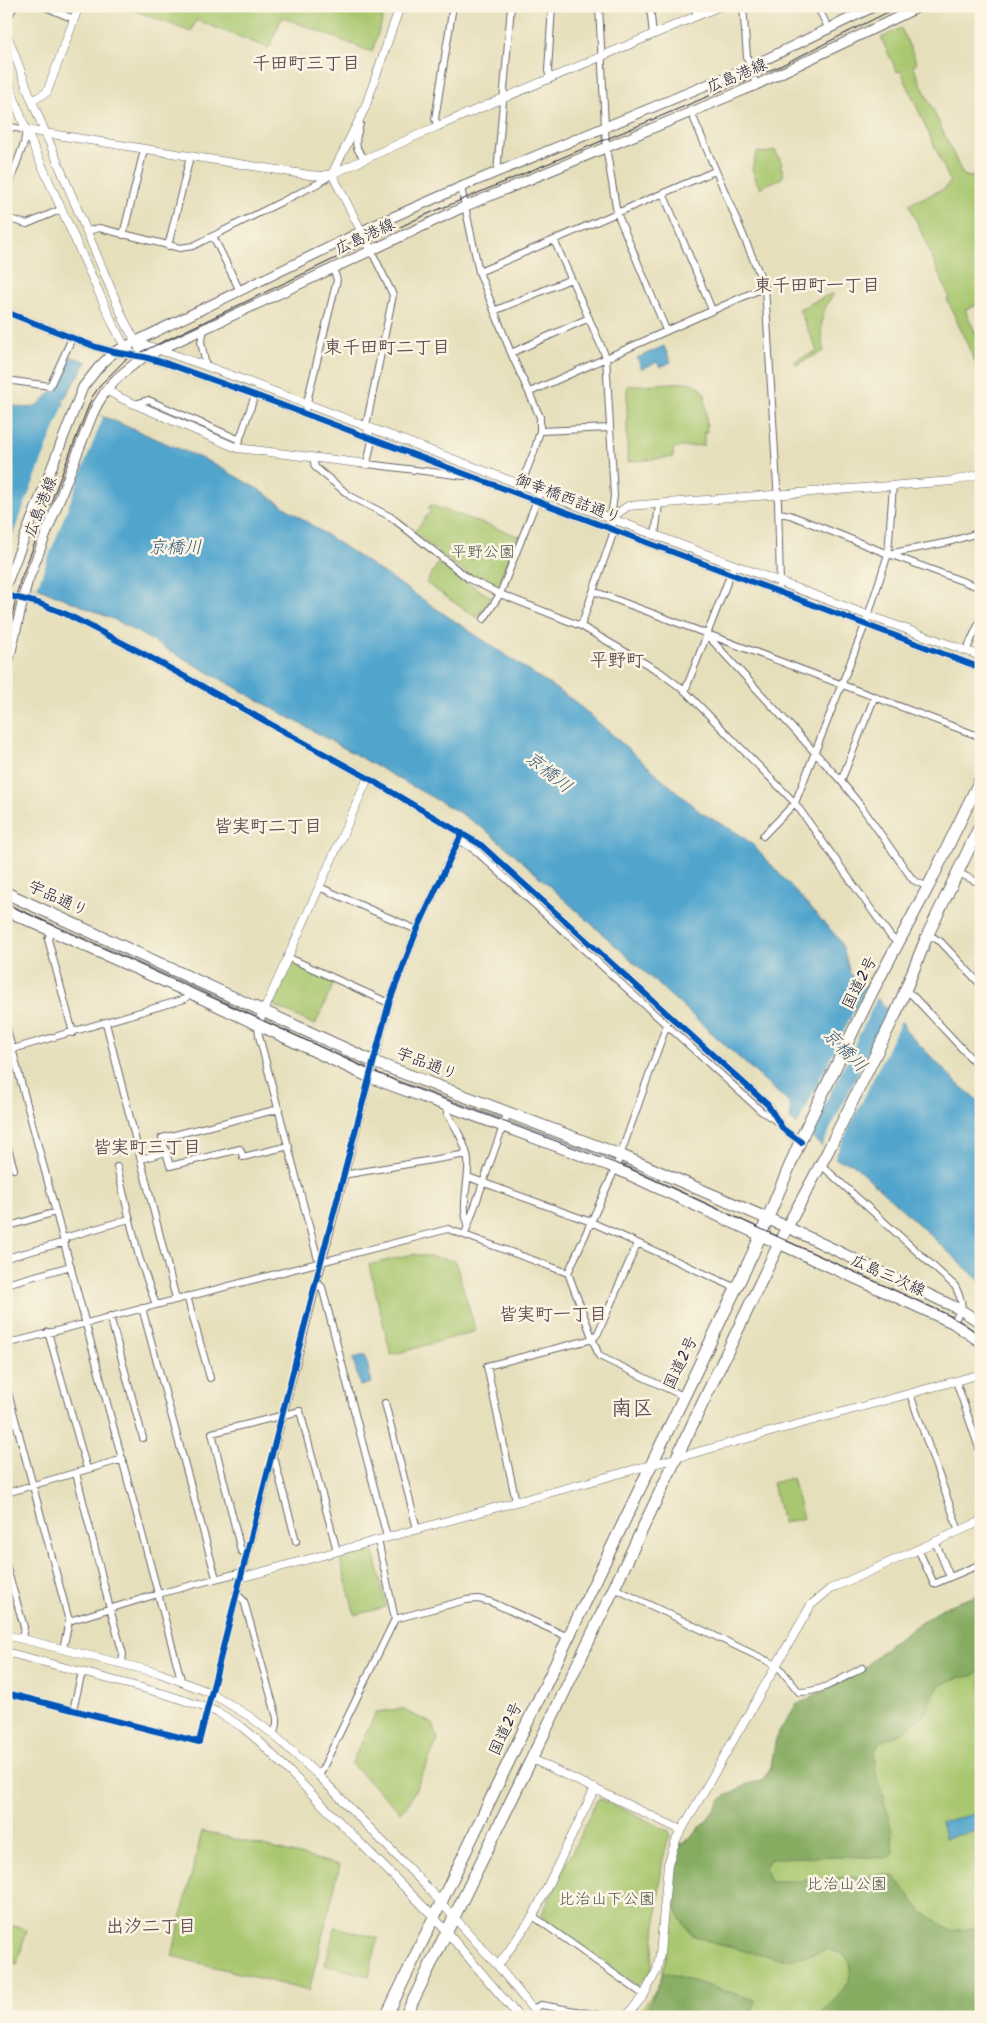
<svg xmlns="http://www.w3.org/2000/svg" width="987" height="2023" font-family="Kalam,'Klee One',sans-serif">
<style>
.green{fill:#a9c76f;stroke:#667455}
.forest{fill:#86ac62;stroke:#54674e}
.water{fill:#51a5cd;stroke:#3a6484}
.pier{fill:#e6dfbb}
.lines{fill:none;stroke-linecap:round;stroke-linejoin:round}
.minor-casing{stroke:#676468;stroke-width:8}
.tertiary-casing{stroke:#676468;stroke-width:9}
.secondary-casing{stroke:#676468;stroke-width:11}
.primary-casing{stroke:#676468;stroke-width:12}
.trunk-casing{stroke:#676468;stroke-width:13}
.minor{stroke:#fff;stroke-width:6}
.tertiary{stroke:#fff;stroke-width:8}
.secondary{stroke:#fff;stroke-width:9}
.primary{stroke:#fff;stroke-width:10}
.trunk{stroke:#fff;stroke-width:11}
.tram{stroke:#22223b;stroke-width:1}
.cycleway-casing{stroke:#fcf5e5;stroke-width:9}
.cycleway{stroke:#0057b8;stroke-width:6}
.labels{text-anchor:middle;dominant-baseline:central;stroke-width:5;stroke-linejoin:round;paint-order:stroke}
.street-label{font-size:16px;fill:#22223b;stroke:#fcf5e5}
.park-label{font-size:16px;fill:#4a544b;stroke:#fcf5e5}
.neighbourhood-label{font-size:18px;font-weight:bold;fill:#645155;stroke:#fcf5e5}
.water-label{font-size:18px;font-style:italic;fill:#355675;stroke:#fcf5e5}
.district-label{font-size:21px;font-weight:bold;fill:#645155;stroke:#fcf5e5}
</style>
<rect width="100%" height="100%" fill="#fcf5e5"/>
<filter id="ink" filterUnits="userSpaceOnUse"><feTurbulence type="fractalNoise" baseFrequency=".02" numOctaves="2"/><feDisplacementMap in="SourceGraphic" scale="10" xChannelSelector="R" yChannelSelector="G"/><feConvolveMatrix kernelMatrix="1 2 1 2 8 2 1 2 1" color-interpolation-filters="sRGB"/></filter>
<filter id="wash" filterUnits="userSpaceOnUse"><feTurbulence type="fractalNoise" baseFrequency=".0096" numOctaves="4" result="noise"/><feDisplacementMap in="SourceGraphic" scale="20" xChannelSelector="R" yChannelSelector="G"/><feGaussianBlur stdDeviation="1.12" result="paint"/><feColorMatrix in="noise" values="0 0 0 0 0 0 0 0 0 0 0 0 0 0 0 0 0 1.4 0 .05"/><feComposite in="paint" operator="in"/></filter>
<g filter="url(#wash)">
<rect width="100%" height="100%" fill="#e6dfbb"/>
<!-- green -->
<path class="green" d="M122 6H387L372 52 282 17 269 48 196 20 191 32Z
M901 28 917 63 913 66 963 175 970 177 981 173V303L965 310 981 345V375L947 299 950 297 948 294 909 204 946 188 950 181 901 71 897 72 881 38Z
M775 150 782 164 780 165 784 173 782 178 761 187H759L752 169 757 152 767 153Z
M831 294 834 295C819 310 820 332 824 351L796 365 795 361 817 351 799 309Z
M688 382 700 387 705 394 707 432H704V445L673 448V457L627 462V386Z
M431 505 518 536 498 586 495 588C465 575 439 553 414 532L431 511 428 509Z
M438 563 462 580 491 597 477 618 426 583Z
M293 964 334 983 315 1025 275 1006 273 1000 288 965Z
M413 1254 455 1261 476 1331 391 1355 369 1265Z
M792 1478 803 1518 783 1523 772 1483Z
M369 1551 375 1554 386 1607 355 1615 340 1559Z
M981 1594V2017H636L655 1991 661 1979 666 1956 674 1861 680 1843 685 1844 707 1820 723 1798 762 1781 774 1763 877 1655 898 1638 944 1608Z
M402 1709 433 1724 438 1740 409 1803 400 1812 351 1764 376 1712Z
M601 1799 669 1831 670 1833 662 1863 652 1966 649 1974 638 1986 543 1919 542 1914 597 1800Z
M202 1831 340 1865 309 1991 172 1956Z
M6 1924 27 1930 17 1964 6 1961Z
M335 1927 378 1938 369 1976 325 1965Z"/>
<!-- forest -->
<path class="forest" d="M981 1594V1670L972 1676 960 1677 940 1685 931 1699 924 1715 904 1731 881 1742 874 1752 876 1772 891 1826 893 1855 885 1858 836 1856 776 1858 769 1860 765 1868 769 1881H798L886 1874 895 1877 921 1911 951 1931 981 1927V2017H818C829 2006 856 1982 850 1964 849 1961 846 1957 844 1954L827 1949 805 1956 787 1959 757 1954 717 1944 692 1935 678 1914 672 1890 675 1865 678 1849 706 1822 723 1797 733 1793 747 1784 762 1781 771 1767 776 1737 796 1705 864 1669 898 1638 944 1607Z
M664 1972 755 2000 751 2017H641L649 2006Z"/>
<!-- water -->
<path class="water" d="M664 346 671 362 660 367 657 362 642 369 637 358Z
M70 356 87 362 62 402 112 420 210 462 258 489 574 701 700 812 739 834 753 845 837 937 843 947 850 973 903 1023 905 1030 959 1085 981 1103V1282L852 1163 838 1160 790 1119 791 1109 788 1102 513 853 484 829 460 813 115 620 6 574V404C27 409 35 411 49 394 51 392 54 391 56 389 63 382 66 365 70 356Z
M365 1355 372 1383 360 1386 353 1358Z
M979 1813 981 1830 945 1838 941 1822Z"/>
<!-- pier -->
<path class="pier" d="M65 402 103 417 37 587 6 575V552Z
M866 986 878 996 809 1137 797 1126Z
M890 1008 902 1019 834 1159 821 1148Z"/>
</g>
<g filter="url(#ink)">
<g class="lines">
<!-- minor casing -->
<g class="minor-casing">
<path id="minor" d="M43 6 74 19
M599 6 606 147 617 213 666 330
M650 6 653 35
M694 6 697 16
M743 6 747 57 756 85
M817 6 829 29
M6 16H9L14 6
M550 78 548 71 552 6
M691 112 765 287 778 503 780 582 777 592
M360 124C356 138 352 148 365 158
M6 126 26 130 24 143 6 193
M438 126 435 119 453 6
M497 173 511 6
M461 187 479 272 511 353 540 417V431L534 452 517 494
M663 193 712 310
M6 218 27 224 62 209
M88 231 99 228 180 248 193 246 319 183 331 175
M123 235 144 150
M213 236 240 291
M554 240 606 357 614 496 611 518 614 531 581 626
M168 246 190 157
M371 250 393 295 366 426 372 440 367 464 464 476
M479 272 715 171
M494 311 571 279
M204 330 201 342 206 366
M511 353 589 318
M6 380 50 386 72 338
M530 392 765 287
M135 404 148 400 240 440
M304 414 337 280 333 268
M540 431 610 428
M238 444 255 395
M313 458 315 467 350 496 391 517 469 579 500 594 581 626 660 672 685 691 795 803 891 937 899 943
M779 513 790 515 888 554 949 542 981 532
M655 536 659 504
M889 554 981 588
M593 591 981 737
M484 619 500 594 540 492
M708 636 841 781 861 806 913 880 928 887
M966 651 981 619
M685 691 734 565
M841 781 875 696
M763 836 795 803 865 625 888 554 893 485
M459 840 476 851 761 1111 778 1122
M957 872 981 884
M319 887 417 930
M52 930 48 939 73 1033
M928 934 941 942 981 985
M287 957 389 1003
M906 991 913 996 981 1069
M106 1023 176 1299
M258 1024 259 1036 317 1256 321 1261
M6 1026 182 1683
M6 1051 185 999 191 993
M449 1106 447 1113C455 1126 466 1144 468 1160 470 1177 460 1209 468 1223
M279 1109 162 1138 170 1166 240 1149 243 1157 289 1146
M6 1142 14 1169
M141 1159 166 1152
M820 1164 955 1286C964 1304 964 1306 953 1323
M117 1167 139 1257 156 1305
M345 1173 349 1174 467 1154
M468 1177 591 1222 736 1288
M6 1214 10 1226
M6 1227 56 1212
M465 1234 508 1112
M64 1238 129 1219
M6 1258 65 1242
M568 1273 616 1167 667 1024
M316 1282 322 1287 387 1537
M6 1284 71 1266
M187 1296 210 1378
M142 1308 216 1578
M110 1316 143 1438
M48 1332 87 1469
M6 1344 448 1229 568 1273 599 1356 683 1396
M956 1381 981 1454
M6 1385 69 1621 63 1649
M910 1394 959 1531
M385 1403 417 1529
M271 1460 275 1461 296 1541
M76 1473 110 1609 123 1654 122 1664
M6 1493 123 1459
M516 1502 487 1366 593 1339 598 1333 637 1244
M378 1540 395 1619
M937 1546 950 1577
M918 1549 934 1584 981 1564
M246 1554 241 1551 212 1433 300 1411 337 1551
M6 1565 24 1627 22 1639
M614 1588 778 1666 799 1692C822 1692 841 1679 862 1668
M236 1593 244 1601 277 1718V1725L273 1734
M69 1621 158 1594 242 1572
M6 1693 199 1742 370 1077
M73 1710 82 1672
M319 1776 395 1619 466 1600 478 1599 491 1602 568 1637
M533 1916 644 1995
M532 2009 541 2005 610 2017"/>
</g>
<!-- tertiary casing -->
<g class="tertiary-casing">
<path id="tertiary" d="M6 32 32 101 124 320 144 357
M6 76 26 130 113 324 125 347 129 349
M32 101 47 92 79 6
M26 130 309 175 322 176 332 174 365 108 400 6
M371 250 332 174 438 126 720 6
M6 312 96 347 114 352 144 357 168 364 255 395 981 668
M137 342 206 366 878 619 981 656
M106 390 123 399 237 448 367 464
M611 518 628 506 953 481 981 474
M6 595 38 603 66 614 142 653 368 778 481 845 768 1105 783 1129 801 1142
M258 1024 368 778
M370 1077 389 1003 417 930 462 833
M240 1578 981 1374
M6 1635 159 1673 211 1693 249 1716 273 1734 319 1776 427 1887 498 1966 539 2017
M6 1652 165 1694 207 1708 219 1713 242 1727 260 1742 434 1917 519 2017
M532 1759 681 1830
M498 1966 533 1916 595 1788
M626 2017 644 1995 657 1970 660 1954 668 1864 676 1840 811 1605 830 1589 979 1522 981 1518"/>
</g>
<!-- secondary casing -->
<g class="secondary-casing">
<path id="secondary" d="M6 585 83 387 98 368 114 352 377 224 461 187 750 67 875 6
M6 672 27 583 93 413C107 384 119 375 144 357L466 206 756 85 921 6"/>
</g>
<!-- primary casing -->
<g class="primary-casing">
<path id="primary" d="M787 1227 961 1310 981 1323
M780 1244 953 1323 981 1342"/>
</g>
<!-- trunk casing -->
<g class="trunk-casing">
<path id="trunk" d="M6 893 374 1062 620 1155 787 1227
M6 910 191 993 370 1077 609 1165 780 1244
M386 2017 753 1253 804 1132 872 992 928 887 981 778
M405 2017 558 1705 787 1227 827 1153 896 1013 928 934 981 824"/>
</g>
<!-- minor -->
<use href="#minor" class="minor"/>
<!-- tertiary -->
<use href="#tertiary" class="tertiary"/>
<!-- secondary -->
<use href="#secondary" class="secondary"/>
<!-- primary -->
<use href="#primary" class="primary"/>
<!-- trunk -->
<use href="#trunk" class="trunk"/>
<!-- tram -->
<path class="tram" d="M6 642 20 581 92 397 101 384 125 360 423 216 778 67 900 6
M6 904 398 1082 628 1168 944 1313 964 1324 981 1336"/>
<!-- cycleway casing -->
<g class="cycleway-casing">
<path id="cycleway" d="M6 312 96 347 114 352 144 357 168 364 255 395 981 668
M6 595 38 603 66 614 142 653 368 778 481 845 768 1105 783 1129 801 1142
M6 1693 199 1742 321 1261 389 1003 417 930 462 833"/>
</g>
<!-- cycleway -->
<use href="#cycleway" class="cycleway"/>
</g>
</g>
<g class="labels">
<!-- street labels -->
<g class="street-label">
<text transform="translate(737 76) rotate(-23)">広島港線</text>
<text transform="translate(365 237) rotate(-25)">広島港線</text>
<text transform="translate(568 499) rotate(21)">御幸橋西詰通り</text>
<text transform="translate(41 507) rotate(-69)">広島港線</text>
<text transform="translate(58 899) rotate(25)">宇品通り</text>
<text transform="translate(860 983) rotate(-63)">国道2号</text>
<text transform="translate(427 1064) rotate(21)">宇品通り</text>
<text transform="translate(888 1276) rotate(24)">広島三次線</text>
<text transform="translate(681 1363) rotate(-64)">国道2号</text>
<text transform="translate(506 1729) rotate(-65)">国道2号</text>
</g>
<!-- park labels -->
<g class="park-label">
<text x="483" y="552">平野公園</text>
<text x="847" y="1884">比治山公園</text>
<text x="607" y="1899">比治山下公園</text>
</g>
<!-- neighbourhood labels -->
<g class="neighbourhood-label">
<text x="306" y="64">千田町三丁目</text>
<text x="817" y="286">東千田町一丁目</text>
<text x="387" y="348">東千田町二丁目</text>
<text x="617" y="661">平野町</text>
<text x="268" y="827">皆実町二丁目</text>
<text x="147" y="1148">皆実町三丁目</text>
<text x="553" y="1315">皆実町一丁目</text>
<text x="151" y="1927">出汐二丁目</text>
</g>
<!-- water labels -->
<g class="water-label">
<text x="175" y="548">京橋川</text>
<text transform="translate(548 773) rotate(39)">京橋川</text>
<text transform="translate(844 1051) rotate(45)">京橋川</text>
</g>
<!-- district labels -->
<g class="district-label">
<text x="632" y="1409">南区</text>
</g>
</g>
<!-- margin -->
<rect width="987" height="2023" fill="none" stroke="#fcf5e5" stroke-width="25"/>
</svg>
